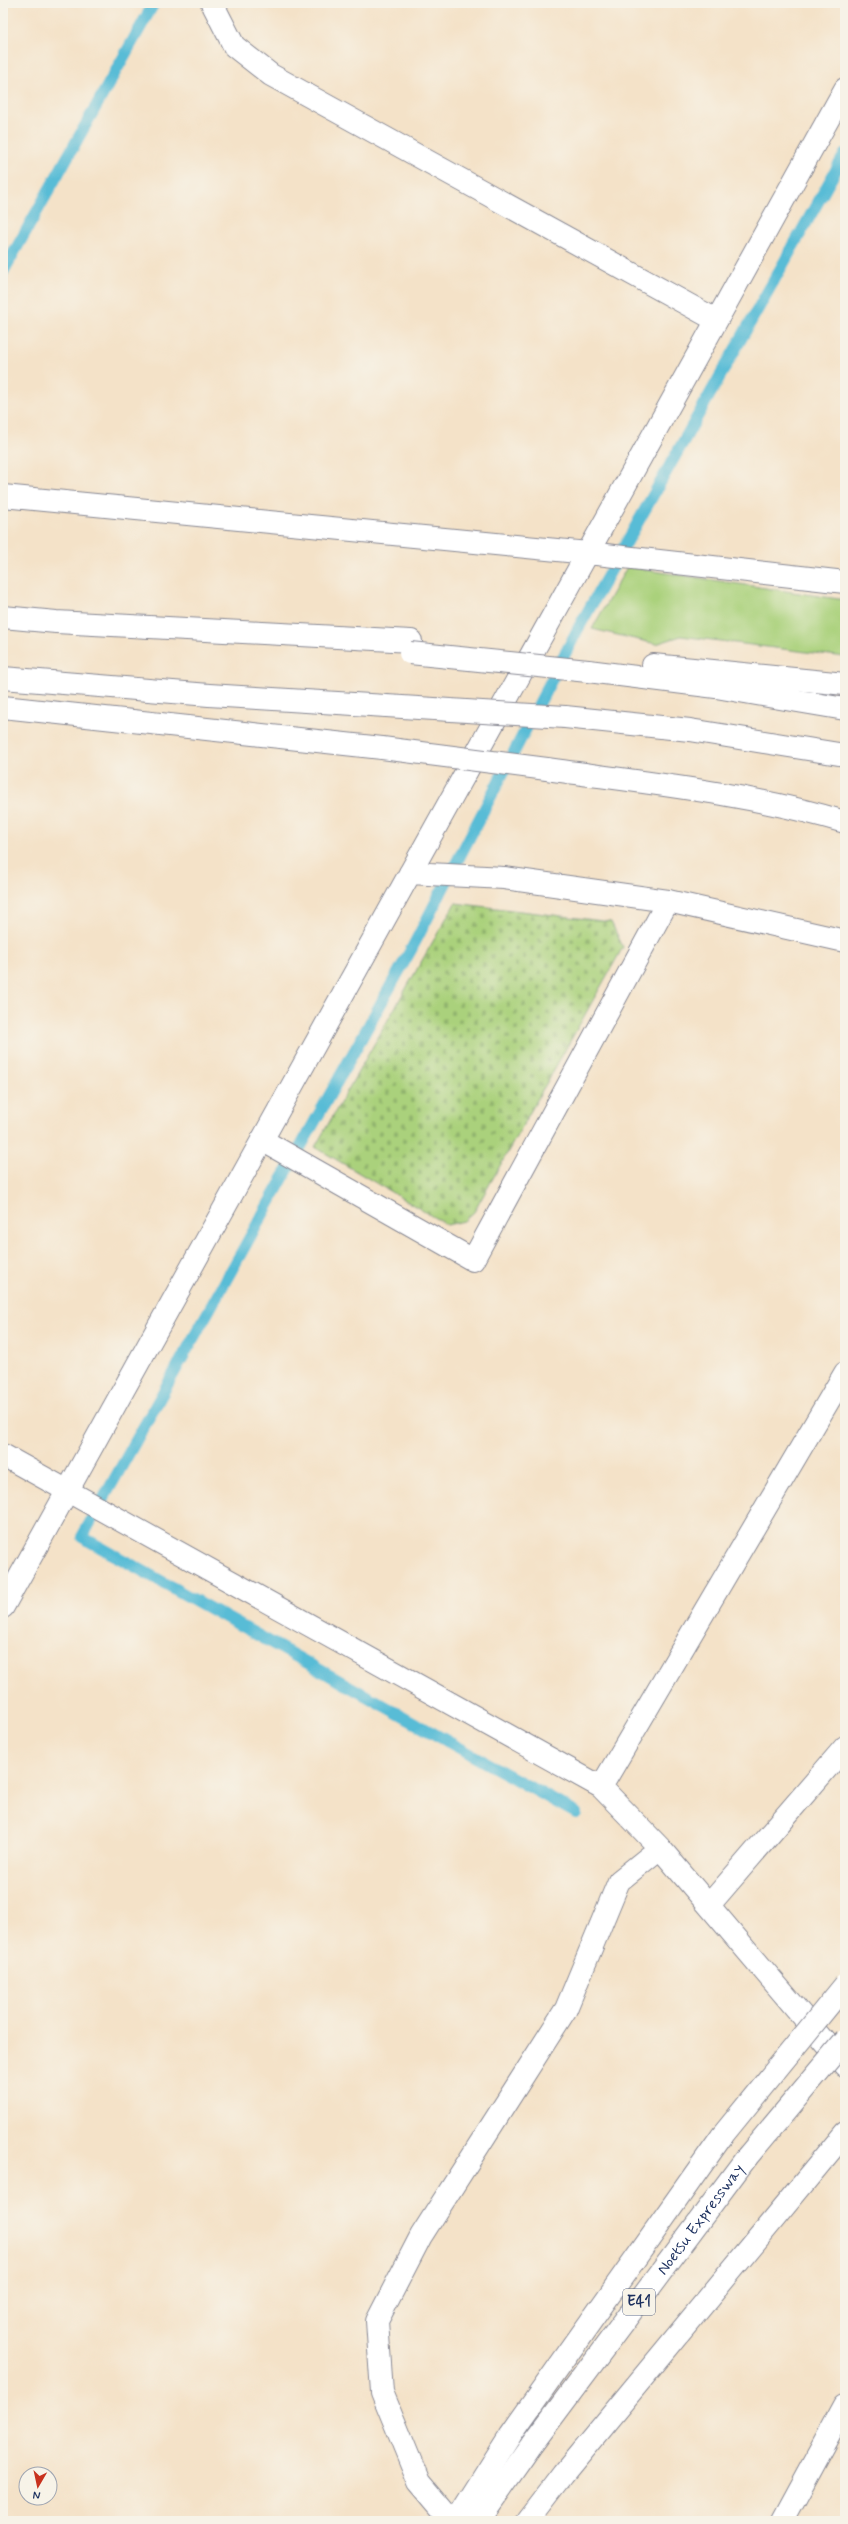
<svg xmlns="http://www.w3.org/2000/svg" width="848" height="2524" font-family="Mynerve,sans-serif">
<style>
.green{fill:#aad17c;stroke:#62806d}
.cemetery{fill:url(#cemetery-stones);stroke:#62806d}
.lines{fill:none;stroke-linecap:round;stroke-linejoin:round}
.stream{stroke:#58bcd6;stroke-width:12}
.minor-casing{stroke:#888893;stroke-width:24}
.tertiary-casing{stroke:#888893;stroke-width:24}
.motorway-casing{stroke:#888893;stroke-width:24}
.minor{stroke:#fff;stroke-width:22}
.tertiary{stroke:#fff;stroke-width:22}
.motorway{stroke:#fff;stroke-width:22}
.motorway-bridge-casing{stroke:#888893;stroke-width:24;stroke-linecap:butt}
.motorway-bridge{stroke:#fff;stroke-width:22}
.labels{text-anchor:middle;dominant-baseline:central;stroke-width:3;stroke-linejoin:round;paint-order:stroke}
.shield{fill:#f7f3e8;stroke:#5d6a87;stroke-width:1}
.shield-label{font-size:15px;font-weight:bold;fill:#1b2f5e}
.street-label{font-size:16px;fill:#1b2f5e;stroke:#f7f3e8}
</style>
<defs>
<pattern id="cemetery-stones" width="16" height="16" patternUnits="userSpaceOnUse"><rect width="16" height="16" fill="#aad17c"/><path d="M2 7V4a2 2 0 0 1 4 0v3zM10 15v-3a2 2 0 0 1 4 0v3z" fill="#92b46e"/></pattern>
</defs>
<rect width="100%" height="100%" fill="#f7f3e8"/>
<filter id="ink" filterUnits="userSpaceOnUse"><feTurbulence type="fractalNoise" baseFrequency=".025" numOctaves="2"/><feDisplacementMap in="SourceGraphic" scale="8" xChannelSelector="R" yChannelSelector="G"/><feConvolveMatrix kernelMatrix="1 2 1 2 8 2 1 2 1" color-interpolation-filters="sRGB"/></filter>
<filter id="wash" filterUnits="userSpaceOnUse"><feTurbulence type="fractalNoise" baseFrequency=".012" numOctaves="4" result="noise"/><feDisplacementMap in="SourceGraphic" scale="16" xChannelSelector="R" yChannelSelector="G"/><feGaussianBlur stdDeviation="0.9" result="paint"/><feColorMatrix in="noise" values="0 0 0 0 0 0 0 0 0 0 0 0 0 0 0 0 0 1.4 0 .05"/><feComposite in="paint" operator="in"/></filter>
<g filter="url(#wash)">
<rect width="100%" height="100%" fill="#f4e2c8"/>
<!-- green -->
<path class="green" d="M627 567 845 600V657L681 636 656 644 592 629Z"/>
<!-- cemetery -->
<path class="cemetery" d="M455 903 611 922 623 947 474 1212 464 1221 447 1225 315 1147Z"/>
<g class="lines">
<!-- stream -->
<path class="stream" d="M3 272 154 3
M576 1813 82 1537 412 948 579 627 845 154"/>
</g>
</g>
<g filter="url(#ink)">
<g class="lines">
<!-- minor casing -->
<g class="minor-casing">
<path id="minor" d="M212 3 234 46 271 75 716 320
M3 496 588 553
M262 1140 473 1260 668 901
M3 1455 601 1787 660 1848 845 2066
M601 1787 845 1373
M709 1905 845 1747
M452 2521 419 2482 382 2392 377 2321 421 2236 566 2009 619 1881 660 1848
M782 2521 845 2405"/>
</g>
<!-- tertiary casing -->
<g class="tertiary-casing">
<path id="tertiary" d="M588 553 845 582
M410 873 504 878 668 901 845 941
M3 1607 845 89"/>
</g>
<!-- motorway casing -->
<g class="motorway-casing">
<g id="motorway">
<path d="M3 617 56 622 411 641"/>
<path d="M653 665 845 684"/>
<path d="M588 671 716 687 845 709"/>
<path d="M3 678 209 695 386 706"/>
<path d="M3 707 382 748"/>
<path d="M565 717 690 730 845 755"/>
<path d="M547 769C646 783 748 793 845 822"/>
<path d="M456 2521 511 2434 722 2136"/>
<path id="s1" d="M478 2521 530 2447 747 2157"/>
<path d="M527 2521 563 2474 845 2133"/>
</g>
</g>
<!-- minor -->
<use href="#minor" class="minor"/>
<!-- tertiary -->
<use href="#tertiary" class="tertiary"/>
<!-- motorway -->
<use href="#motorway" class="motorway"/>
<!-- motorway-bridge casing -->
<g class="motorway-bridge-casing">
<path id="motorway-bridge" d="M410 653 588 671
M386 706 565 717
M382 748 547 769
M722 2136 845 1985
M747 2157 845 2040"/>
</g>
<!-- motorway-bridge -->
<use href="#motorway-bridge" class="motorway-bridge"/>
</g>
</g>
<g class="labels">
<!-- shield labels -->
<rect class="shield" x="623" y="2289" width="32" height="26" rx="3"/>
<g class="shield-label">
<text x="639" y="2302">E41</text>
</g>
<!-- street labels -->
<g class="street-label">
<text stroke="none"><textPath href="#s1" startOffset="375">Noetsu Expressway</textPath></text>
</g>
</g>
<!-- margin -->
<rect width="848" height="2524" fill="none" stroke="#f7f3e8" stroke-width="16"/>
<!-- north arrow -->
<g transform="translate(38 2486) rotate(189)"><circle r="19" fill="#f7f3e8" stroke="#9fa5b1"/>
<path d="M0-3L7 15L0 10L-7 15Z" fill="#c8321e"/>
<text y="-6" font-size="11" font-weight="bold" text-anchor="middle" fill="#1b2f5e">N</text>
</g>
</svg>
